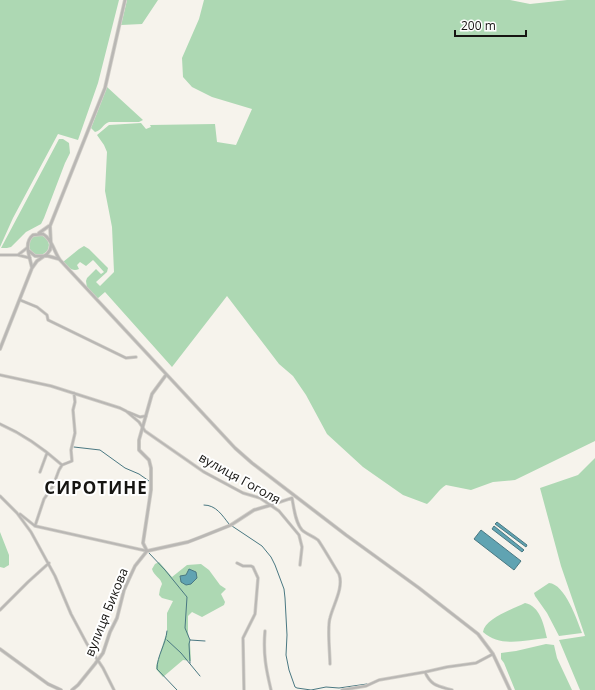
<svg xmlns="http://www.w3.org/2000/svg" width="595" height="690" font-family="'Open Sans',sans-serif">
<style>
.green{fill:#add8b3}
.water{fill:#60a3b2;stroke:#4a7882}
.lines{fill:none;stroke-linecap:round;stroke-linejoin:round}
.stream{stroke:#4a7882;stroke-width:1}
.minor-casing{stroke:#d2cfc9;stroke-width:3.5}
.tertiary-casing{stroke:#d2cfc9;stroke-width:4}
.minor{stroke:#b9b7b4;stroke-width:2}
.tertiary{stroke:#b9b7b4;stroke-width:2.5}
.labels{text-anchor:middle;dominant-baseline:central;stroke-width:4;stroke-linejoin:round;paint-order:stroke}
.street-label{font-size:13px;fill:#161512;stroke:#fff}
.district-label{font-size:17px;font-weight:bold;letter-spacing:1px;fill:#161512;stroke:#fff}
</style>
<rect width="100%" height="100%" fill="#f6f3ec"/>
<!-- green -->
<path class="green" d="M0 0H119L98 83 78 140 58 134 13 218 0 247Z
M127 0H158L142 24 121 25Z
M204 0H510L530 4 567 0H595V441L515 480 493 482 471 490 446 485C438 490 434 498 427 504L403 495 363 467 327 434 306 395 293 376 279 364 227 296 172 367 105 292 97 299 87 288 86 281 87 278 96 269 101 274 104 272 95 262 93 260 86 266 80 262 77 265 79 269C72 272 68 267 63 262L79 249 84 246 89 249 108 268 107 272 96 282 100 286 114 272 112 227 105 191 107 152 104 145 97 135 109 125 141 123 146 129 151 127 150 125 215 124 217 142 236 145 252 109 212 97 192 87 183 77 182 58 199 19Z
M107 87 143 120 139 122H109C103 124 101 131 95 132L91 128Z
M59 139H63L69 143 70 153 65 163 44 218 41 224 26 232 11 247 7 248H1Z
M29 245a10 10 0 1 1 20 0a10 10 0 1 1-20 0Z
M595 458V690H580L559 640 585 636 561 566 540 488 578 475Z
M0 532 9 555V565L4 568 0 567Z
M159 562 172 577 187 565 201 564 209 570 220 585 226 589 221 594 225 602 224 605 202 617 192 612 188 616V633L190 642 191 661 183 660 163 677 156 669V666L167 631V613L173 601 162 598 159 595 160 589 162 584C161 578 154 576 152 569L155 564Z
M549 583C565 584 577 620 582 633L559 636 547 613 535 596 534 593Z
M525 603C540 606 544 625 547 638 525 640 501 648 483 632 485 618 513 609 525 603Z
M546 644 554 645 557 658 572 690H515L504 663 501 659V653L516 651Z"/>
<!-- water -->
<path class="water" d="M497 522 527 545 526 547 495 524Z
M494 526 524 550 522 552 492 529Z
M481 530 521 561 514 570 474 539Z
M189 569 196 572 197 578 191 584 186 585 181 582 180 576 186 575Z"/>
<g class="lines">
<!-- stream -->
<path class="stream" d="M74 447 100 450 125 468 139 474 149 481
M204 505C216 505 222 515 229 524
M232 526 262 546 271 557 275 565 284 589 285 598 287 635 286 655 289 670 295 687 297 688 311 690 326 687 339 688 367 684
M149 553 165 570 187 597 185 628 190 640 205 641
M167 631C166 644 157 656 157 669L177 690
M167 640 181 653 200 676
M190 640 189 644 190 663"/>
<!-- minor casing -->
<g class="minor-casing">
<path id="minor" d="M0 255H18L30 258
M18 255 27 248
M20 300 37 307 47 315 48 320 126 358 136 357
M0 375 51 386 120 408 126 411 139 422 145 431 204 472 243 493 260 498 279 511 299 535 302 547 300 565
M128 412 140 417 146 416
M0 424C23 434 44 449 62 465
M40 472 47 453
M0 496 17 513 31 532 55 576 71 614 87 644 103 668 114 690
M292 498C294 508 295 522 302 530 306 534 313 536 318 540 320 542 337 571 339 574 344 588 333 605 330 618 327 627 330 653 330 664
M271 505 292 498
M20 514 35 526 147 551
M35 526 44 499 53 486 59 470 62 465 72 461 71 450 75 433 73 410 75 402 74 393
M237 563 243 566H251L253 567 258 578 255 614 243 638 244 690
M0 610 28 582 49 563
M265 631C263 654 266 669 271 690
M425 672C431 686 438 686 452 690
M342 690 366 686 379 680 425 672 447 667 476 663 493 654"/>
</g>
<!-- tertiary casing -->
<g class="tertiary-casing">
<path id="tertiary" d="M39 233 49 226
M29 251 35 256H48L59 259
M32 268C30 257 23 243 33 235L43 234C52 239 54 252 60 260L235 448 252 463 346 535 419 588 478 634 493 654 510 690
M0 349 32 268 37 261 47 254 50 250 51 245 50 226 105 88 125 0
M147 551 143 543 151 490V468L149 460 139 450V440L152 394 166 375
M0 649 48 684 61 690
M72 690 78 685 95 664 103 653 110 632 117 618 124 590 129 579 135 566 147 551 188 542 201 537 231 525 254 510 271 505"/>
</g>
<!-- minor -->
<use href="#minor" class="minor"/>
<!-- tertiary -->
<use href="#tertiary" class="tertiary"/>
</g>
<g class="labels">
<!-- street labels -->
<g class="street-label">
<text transform="translate(240 478) rotate(29)">вулиця Гоголя</text>
<text transform="translate(106 612) rotate(-68)">вулиця Бикова</text>
</g>
<!-- district labels -->
<g class="district-label">
<text x="96" y="487">СИРОТИНЕ</text>
</g>
</g>
<!-- scale -->
<path d="M455 30v6h71v-6" fill="none" stroke="#161512" stroke-width="2"/>
<text x="461" y="30" font-size="12" fill="#161512" stroke="#ffffff" stroke-width="3" paint-order="stroke">200 m</text>
</svg>
